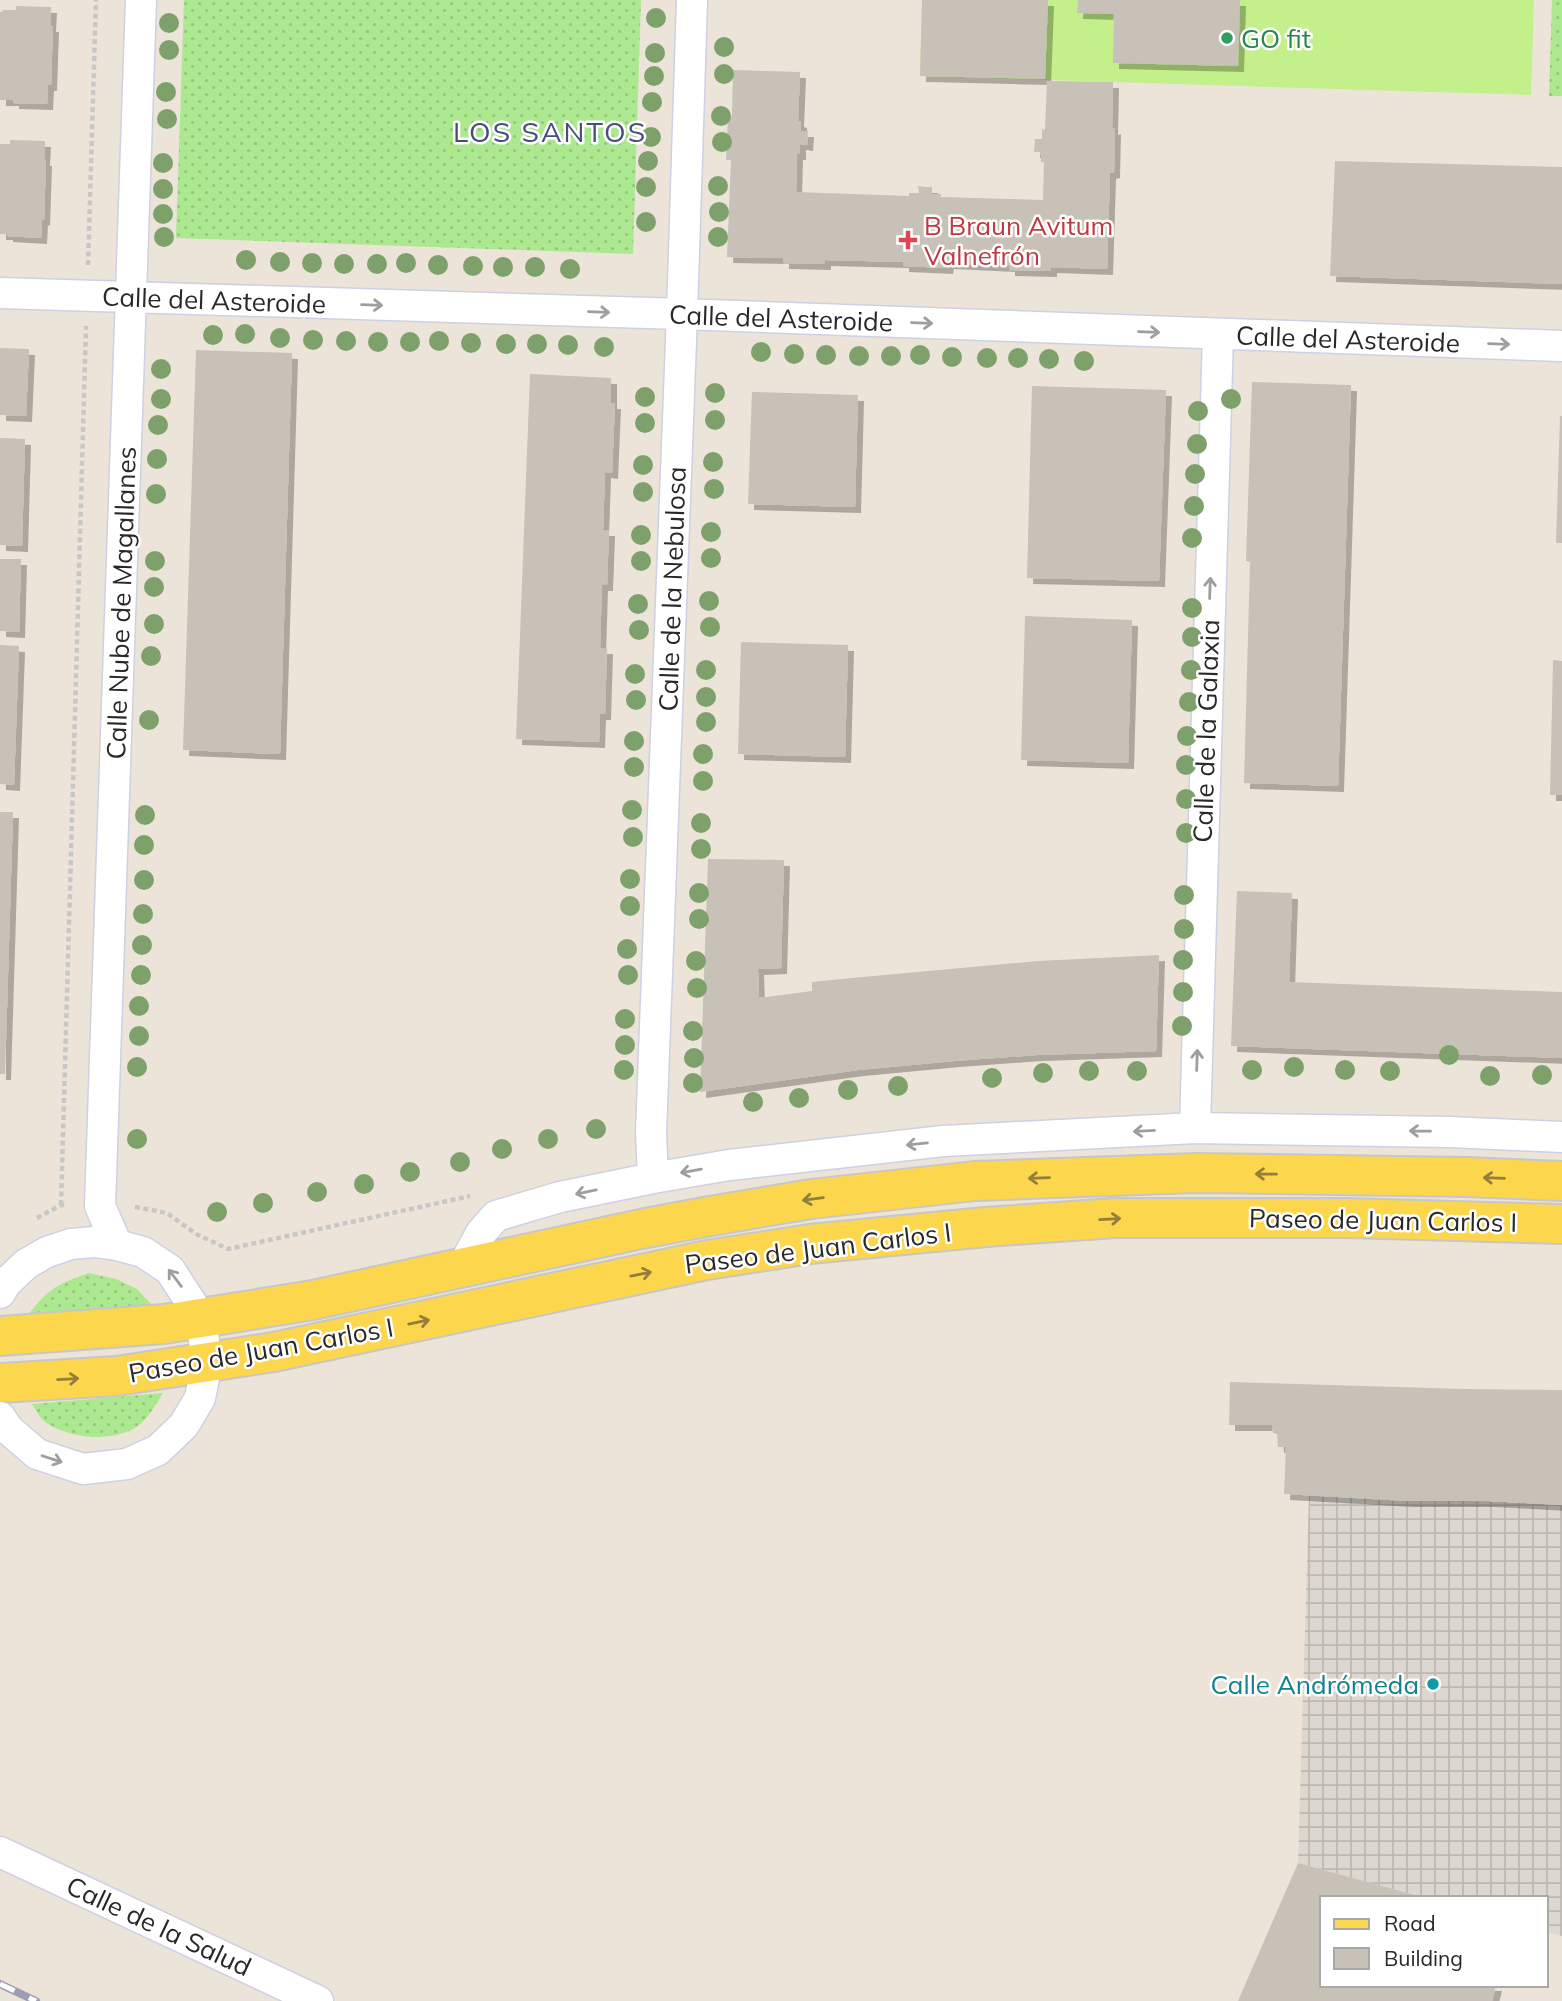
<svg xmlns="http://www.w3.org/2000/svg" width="1562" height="2001" font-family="Mulish,sans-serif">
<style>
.grass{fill:url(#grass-dots)}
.pitch{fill:#c3f08a}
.plaza{fill:url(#plaza-grid)}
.building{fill:#c7c1b8;filter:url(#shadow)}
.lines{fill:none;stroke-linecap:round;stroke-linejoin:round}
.street-casing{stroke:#cdd1e3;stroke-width:33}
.primary-casing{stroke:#c7c7c7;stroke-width:42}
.path{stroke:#c7c7c7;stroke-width:4.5;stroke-dasharray:5 3.5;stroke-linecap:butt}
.street{stroke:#fff;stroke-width:30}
.primary{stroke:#fcd64d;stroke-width:38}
.rail-casing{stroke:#9b9eb4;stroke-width:8}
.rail{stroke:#fff;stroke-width:5;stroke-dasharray:16;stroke-linecap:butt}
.tree{fill:#7ea16c}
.oneway{stroke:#9e9e9e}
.oneway2{stroke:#927f3a}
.leisure-dot{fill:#2e9e5b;stroke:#fff;stroke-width:2.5}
.health-dot{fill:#e0444e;stroke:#fff;stroke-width:2.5}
.culture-dot{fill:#0f9aa8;stroke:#fff;stroke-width:2.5}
.labels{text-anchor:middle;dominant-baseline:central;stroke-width:5;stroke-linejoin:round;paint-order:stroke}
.leisure-label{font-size:26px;fill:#27864d;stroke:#fff;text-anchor:start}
.health-label{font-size:26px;fill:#be3a42;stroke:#fff;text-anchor:start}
.street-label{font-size:26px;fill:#282828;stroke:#fff}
.culture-label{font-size:26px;fill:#0d838f;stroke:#fff;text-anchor:end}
.neighbourhood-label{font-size:28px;letter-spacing:2px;fill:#454e7c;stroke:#fff}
</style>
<defs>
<pattern id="grass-dots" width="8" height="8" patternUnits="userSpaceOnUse" patternTransform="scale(1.75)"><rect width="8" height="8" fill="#ace88f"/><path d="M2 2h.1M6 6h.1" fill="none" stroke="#94c77b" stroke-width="1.8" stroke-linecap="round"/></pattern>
<pattern id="plaza-grid" width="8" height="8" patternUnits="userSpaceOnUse" patternTransform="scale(1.75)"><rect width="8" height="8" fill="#dcd7cf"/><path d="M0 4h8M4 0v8" fill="none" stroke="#bdb9b2"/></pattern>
<filter id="shadow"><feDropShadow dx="6" dy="6" stdDeviation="0" flood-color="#0004"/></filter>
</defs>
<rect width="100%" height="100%" fill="#ece4d8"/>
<!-- grass -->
<path class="grass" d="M184 0H641L633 254 176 238Z
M1552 0H1562V96H1549Z
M89 1273 116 1279 137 1289 153 1306 25 1319C47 1290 54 1285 89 1273Z
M163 1393C155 1406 146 1423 131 1430 105 1442 69 1438 45 1422 40 1418 36 1410 32 1404Z"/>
<!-- pitch -->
<path class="pitch" d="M922 0H1534L1531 95 920 76Z"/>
<!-- plaza -->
<path class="plaza" d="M1309 1494 1562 1505V1936L1546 1932V1898H1425L1298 1863Z"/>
<!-- building -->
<path class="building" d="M922 0H1048L1045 79 920 76Z
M1078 0H1240L1238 66 1113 63 1114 14 1077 13Z
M16 6 51 7 50 26H53L51 85H48L47 104 13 103V100H0V12H2L3 10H16Z
M733 70 800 72 798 121 801 122V131H808L807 145 800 144V154H797L796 192 909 196V193H919L918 186 926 187H932V194H941V197L1043 200 1044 162H1041V152H1034L1035 139H1042V129L1045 130 1047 81 1113 82 1112 129 1115 128 1114 172 1110 173 1107 269 1051 267V271L1009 270V266L948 263 947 268 903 266V262L825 260V264L783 263V258L727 257 731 160H726L728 116H732Z
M10 140 45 141 44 160H46L44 220 42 219 41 238 7 236V234H0V144H10Z
M1335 161 1562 167V284L1330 276Z
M0 348 29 349 26 416 0 415Z
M196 350 292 353 280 754 183 750Z
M530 374 611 378V403H615L612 473 605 472 603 530H609L607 585H602L600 648H607L605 714H600L599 742 516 739Z
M1252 382 1351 385 1338 786 1244 783 1250 562 1246 561Z
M1032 386 1166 390 1159 581 1027 578Z
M752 392 858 395 855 507 748 504Z
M1560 416H1562V543H1556Z
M0 438 25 439 22 546 0 545Z
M0 559H21L19 632 0 631Z
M1025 616 1132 620 1128 763 1021 760Z
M741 642 848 645 845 757 738 754Z
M0 645 19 646 14 785 0 784Z
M1553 660 1562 661V795H1550Z
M0 812H13L5 1074H0Z
M708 859 784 860 781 968 758 969 759 998 812 991V982L852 978 1038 961 1159 955 1156 1051 1037 1055 954 1061 858 1070 700 1092Z
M1237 891 1292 893 1289 982 1562 992V1058L1231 1046Z
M1230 1382 1465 1389 1562 1390V1505L1489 1501H1407L1284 1494 1286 1447H1278L1277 1434 1273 1433 1272 1425H1229Z
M1298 1863 1422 1897 1322 1898V1985H1496L1492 2001H1238Z"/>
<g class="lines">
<!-- street casing -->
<g class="street-casing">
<path id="street" d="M0 293 682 314 1562 346
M1195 1128 1218 334
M653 1178 651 1132 682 314 692 0
M117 1245 100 1206 141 0
M462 1268 481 1233 496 1216 560 1197 653 1178 729 1165 943 1141 1195 1128 1450 1132 1562 1137
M0 1293 6 1283 26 1264 47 1252 71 1244 94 1242 117 1245 143 1252 170 1270 201 1318 207 1363 200 1398 184 1425 158 1450 127 1464 83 1469 37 1454 9 1430 0 1417
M0 1852 318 2001"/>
</g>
<!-- primary casing -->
<g class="primary-casing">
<path id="primary" d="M0 1336 164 1324 201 1318 313 1300 641 1229 705 1217 811 1199 975 1181 1197 1173 1465 1177 1562 1181
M0 1383 117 1376 274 1352 707 1260 810 1244 986 1227 1115 1218H1348L1562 1224"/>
</g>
<!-- path -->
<path class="path" d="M88 265 96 0
M61 1205 86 326
M135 1207 167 1213 196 1234 228 1249 470 1196
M37 1218 61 1205H67"/>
<!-- street -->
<use href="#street" class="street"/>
<!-- primary -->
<use href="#primary" class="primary"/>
<!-- rail casing -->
<g class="rail-casing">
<path id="rail" d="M0 1984 36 2001"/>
</g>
<!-- rail -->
<use href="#rail" class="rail"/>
</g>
<!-- trees -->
<g class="tree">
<circle cx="656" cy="18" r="10"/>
<circle cx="169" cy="23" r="10"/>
<circle cx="724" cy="47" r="10"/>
<circle cx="169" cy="50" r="10"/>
<circle cx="655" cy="53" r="10"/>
<circle cx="724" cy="74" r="10"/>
<circle cx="654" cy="76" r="10"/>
<circle cx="166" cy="92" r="10"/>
<circle cx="652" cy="102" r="10"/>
<circle cx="721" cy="116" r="10"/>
<circle cx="167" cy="119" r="10"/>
<circle cx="651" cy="137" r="10"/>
<circle cx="722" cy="142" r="10"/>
<circle cx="648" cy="161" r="10"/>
<circle cx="163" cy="163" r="10"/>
<circle cx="718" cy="186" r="10"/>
<circle cx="646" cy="187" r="10"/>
<circle cx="163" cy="189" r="10"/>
<circle cx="719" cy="212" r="10"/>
<circle cx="163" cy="214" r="10"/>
<circle cx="646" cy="222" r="10"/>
<circle cx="164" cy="237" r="10"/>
<circle cx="718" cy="237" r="10"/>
<circle cx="246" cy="260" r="10"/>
<circle cx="280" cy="262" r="10"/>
<circle cx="312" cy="263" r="10"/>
<circle cx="406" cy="263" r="10"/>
<circle cx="344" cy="264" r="10"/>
<circle cx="377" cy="264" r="10"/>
<circle cx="438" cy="265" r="10"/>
<circle cx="473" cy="266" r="10"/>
<circle cx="503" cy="267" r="10"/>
<circle cx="535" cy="267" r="10"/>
<circle cx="570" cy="269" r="10"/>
<circle cx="245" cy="334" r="10"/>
<circle cx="213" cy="335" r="10"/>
<circle cx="280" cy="338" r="10"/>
<circle cx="313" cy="340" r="10"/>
<circle cx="346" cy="341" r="10"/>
<circle cx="439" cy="341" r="10"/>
<circle cx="378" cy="342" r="10"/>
<circle cx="410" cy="342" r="10"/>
<circle cx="471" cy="343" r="10"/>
<circle cx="506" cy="344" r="10"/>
<circle cx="537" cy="344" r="10"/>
<circle cx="568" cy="345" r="10"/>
<circle cx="604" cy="347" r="10"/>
<circle cx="761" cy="352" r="10"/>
<circle cx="794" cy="354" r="10"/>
<circle cx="826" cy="355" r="10"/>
<circle cx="920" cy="355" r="10"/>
<circle cx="859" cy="356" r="10"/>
<circle cx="891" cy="356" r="10"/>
<circle cx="952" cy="357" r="10"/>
<circle cx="987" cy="358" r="10"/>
<circle cx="1018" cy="358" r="10"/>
<circle cx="1049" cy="359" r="10"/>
<circle cx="1084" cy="361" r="10"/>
<circle cx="161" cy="369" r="10"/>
<circle cx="715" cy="393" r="10"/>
<circle cx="645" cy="397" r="10"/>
<circle cx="161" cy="399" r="10"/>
<circle cx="1231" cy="399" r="10"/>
<circle cx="1198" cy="411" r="10"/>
<circle cx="715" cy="420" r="10"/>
<circle cx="645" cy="423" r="10"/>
<circle cx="158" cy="425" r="10"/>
<circle cx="1197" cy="444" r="10"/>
<circle cx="157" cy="459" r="10"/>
<circle cx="713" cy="462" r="10"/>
<circle cx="643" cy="465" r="10"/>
<circle cx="1195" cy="474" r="10"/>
<circle cx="714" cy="489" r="10"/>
<circle cx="643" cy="492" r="10"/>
<circle cx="156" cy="494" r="10"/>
<circle cx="1194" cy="506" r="10"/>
<circle cx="711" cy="532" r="10"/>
<circle cx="641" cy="535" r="10"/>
<circle cx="1192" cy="538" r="10"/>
<circle cx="711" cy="558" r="10"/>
<circle cx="155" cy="561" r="10"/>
<circle cx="641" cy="561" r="10"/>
<circle cx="154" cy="587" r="10"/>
<circle cx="709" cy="601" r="10"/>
<circle cx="638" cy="604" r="10"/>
<circle cx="1192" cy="608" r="10"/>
<circle cx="154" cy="624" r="10"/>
<circle cx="710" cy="627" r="10"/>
<circle cx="639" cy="630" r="10"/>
<circle cx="1192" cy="637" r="10"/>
<circle cx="151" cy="656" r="10"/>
<circle cx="706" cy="670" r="10"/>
<circle cx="1191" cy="670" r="10"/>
<circle cx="635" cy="674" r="10"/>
<circle cx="706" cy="697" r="10"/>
<circle cx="636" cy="700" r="10"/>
<circle cx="1189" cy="702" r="10"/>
<circle cx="149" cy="720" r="10"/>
<circle cx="706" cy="722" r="10"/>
<circle cx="1187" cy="736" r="10"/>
<circle cx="634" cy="741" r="10"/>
<circle cx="703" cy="754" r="10"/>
<circle cx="1186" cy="765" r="10"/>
<circle cx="634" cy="767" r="10"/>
<circle cx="703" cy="781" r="10"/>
<circle cx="1186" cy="799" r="10"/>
<circle cx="632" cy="810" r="10"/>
<circle cx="145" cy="815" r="10"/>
<circle cx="701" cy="823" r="10"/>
<circle cx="1186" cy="833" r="10"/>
<circle cx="633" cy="837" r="10"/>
<circle cx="144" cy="845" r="10"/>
<circle cx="701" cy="849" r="10"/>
<circle cx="630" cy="879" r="10"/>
<circle cx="144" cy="880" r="10"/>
<circle cx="699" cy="893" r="10"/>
<circle cx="1184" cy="895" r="10"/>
<circle cx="630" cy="906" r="10"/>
<circle cx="143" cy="914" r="10"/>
<circle cx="699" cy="919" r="10"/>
<circle cx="1184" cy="929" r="10"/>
<circle cx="142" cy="945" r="10"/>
<circle cx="627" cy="949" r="10"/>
<circle cx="1183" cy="960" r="10"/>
<circle cx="696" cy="961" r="10"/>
<circle cx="141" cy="975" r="10"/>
<circle cx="628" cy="975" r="10"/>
<circle cx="697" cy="988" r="10"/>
<circle cx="1183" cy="992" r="10"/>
<circle cx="139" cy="1006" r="10"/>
<circle cx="625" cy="1019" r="10"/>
<circle cx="1182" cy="1026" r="10"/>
<circle cx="693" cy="1031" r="10"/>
<circle cx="139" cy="1036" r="10"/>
<circle cx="625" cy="1045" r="10"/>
<circle cx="1449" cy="1055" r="10"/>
<circle cx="694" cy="1058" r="10"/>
<circle cx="137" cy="1067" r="10"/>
<circle cx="1294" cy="1067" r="10"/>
<circle cx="624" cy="1070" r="10"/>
<circle cx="1252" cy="1070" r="10"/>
<circle cx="1345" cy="1070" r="10"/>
<circle cx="1089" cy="1071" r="10"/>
<circle cx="1137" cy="1071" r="10"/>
<circle cx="1390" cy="1071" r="10"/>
<circle cx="1043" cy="1073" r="10"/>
<circle cx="1542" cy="1075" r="10"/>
<circle cx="1490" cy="1076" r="10"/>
<circle cx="992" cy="1078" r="10"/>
<circle cx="693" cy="1083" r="10"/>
<circle cx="898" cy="1086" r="10"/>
<circle cx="848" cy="1090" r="10"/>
<circle cx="799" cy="1098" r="10"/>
<circle cx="753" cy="1102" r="10"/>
<circle cx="596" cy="1129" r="10"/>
<circle cx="137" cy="1139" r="10"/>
<circle cx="548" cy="1139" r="10"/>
<circle cx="502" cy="1149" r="10"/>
<circle cx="460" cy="1162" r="10"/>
<circle cx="410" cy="1172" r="10"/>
<circle cx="364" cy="1184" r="10"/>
<circle cx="317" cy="1192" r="10"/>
<circle cx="263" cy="1203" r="10"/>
<circle cx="217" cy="1212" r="10"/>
</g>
<!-- one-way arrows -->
<defs><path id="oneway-shaft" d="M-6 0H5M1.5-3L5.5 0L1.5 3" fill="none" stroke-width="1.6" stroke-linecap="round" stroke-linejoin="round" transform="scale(1.75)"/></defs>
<g class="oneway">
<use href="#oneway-shaft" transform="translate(372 305) rotate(2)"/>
<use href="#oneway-shaft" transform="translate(599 312) rotate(2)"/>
<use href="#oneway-shaft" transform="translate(922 323) rotate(2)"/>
<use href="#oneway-shaft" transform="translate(1149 332) rotate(2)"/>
<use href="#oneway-shaft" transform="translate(1499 344) rotate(2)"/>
<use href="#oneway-shaft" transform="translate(1210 588) rotate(-88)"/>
<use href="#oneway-shaft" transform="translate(1197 1060) rotate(-88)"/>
<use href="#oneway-shaft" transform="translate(1144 1131) rotate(177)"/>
<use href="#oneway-shaft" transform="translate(1420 1131) rotate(-179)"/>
<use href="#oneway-shaft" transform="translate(917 1144) rotate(174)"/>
<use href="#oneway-shaft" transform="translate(691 1171) rotate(170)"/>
<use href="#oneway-shaft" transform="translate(586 1192) rotate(168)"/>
<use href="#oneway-shaft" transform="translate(175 1278) rotate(-127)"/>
<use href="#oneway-shaft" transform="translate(52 1459) rotate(18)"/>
</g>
<g class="oneway2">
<use href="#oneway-shaft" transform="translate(1266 1174) rotate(-179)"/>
<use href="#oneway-shaft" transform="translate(1039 1178) rotate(178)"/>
<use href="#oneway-shaft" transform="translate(1494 1178) rotate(-178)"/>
<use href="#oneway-shaft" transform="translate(813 1199) rotate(172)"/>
<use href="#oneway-shaft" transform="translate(1110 1219) rotate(-3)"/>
<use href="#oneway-shaft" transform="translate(641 1274) rotate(-11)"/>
<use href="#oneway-shaft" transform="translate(419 1322) rotate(-12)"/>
<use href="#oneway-shaft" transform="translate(68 1379) rotate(-3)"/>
</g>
<!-- markers -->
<circle class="leisure-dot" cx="1227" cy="38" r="7"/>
<path class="health-dot" d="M904.5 229.5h7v7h7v7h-7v7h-7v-7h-7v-7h7z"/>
<circle class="culture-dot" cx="1433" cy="1684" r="7"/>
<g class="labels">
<!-- leisure labels -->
<g class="leisure-label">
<text x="1241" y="38">GO fit</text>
</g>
<!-- health labels -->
<g class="health-label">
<text x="924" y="225">B Braun Avitum<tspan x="924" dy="30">Valnefrón</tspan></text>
</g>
<!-- street labels -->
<g class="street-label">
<text transform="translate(214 300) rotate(2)">Calle del Asteroide</text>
<text transform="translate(781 318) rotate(2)">Calle del Asteroide</text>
<text transform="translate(1348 339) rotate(2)">Calle del Asteroide</text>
<text transform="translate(672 589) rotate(-88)">Calle de la Nebulosa</text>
<text transform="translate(121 603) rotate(-88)">Calle Nube de Magallanes</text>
<text transform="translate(1206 731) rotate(-88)">Calle de la Galaxia</text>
<text transform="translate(1383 1220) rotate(1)">Paseo de Juan Carlos I</text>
<text transform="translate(818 1248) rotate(-7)">Paseo de Juan Carlos I</text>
<text transform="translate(261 1350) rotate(-10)">Paseo de Juan Carlos I</text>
<text transform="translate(159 1926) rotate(25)">Calle de la Salud</text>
</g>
<!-- culture labels -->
<g class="culture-label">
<text x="1419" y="1684">Calle Andrómeda</text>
</g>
<!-- neighbourhood labels -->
<g class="neighbourhood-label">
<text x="550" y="131">LOS SANTOS</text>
</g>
</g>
<!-- legend -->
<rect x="1320" y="1896" width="228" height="91" fill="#ffffff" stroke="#a9a9a9" stroke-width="2"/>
<rect x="1334" y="1919" width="35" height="10" fill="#fcd64d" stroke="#a9a9a9" stroke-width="2"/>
<text x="1384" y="1931" font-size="21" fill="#282828">Road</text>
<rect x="1334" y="1948" width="35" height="21" fill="#c7c1b8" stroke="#a9a9a9" stroke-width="2"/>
<text x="1384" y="1966" font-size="21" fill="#282828">Building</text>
</svg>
